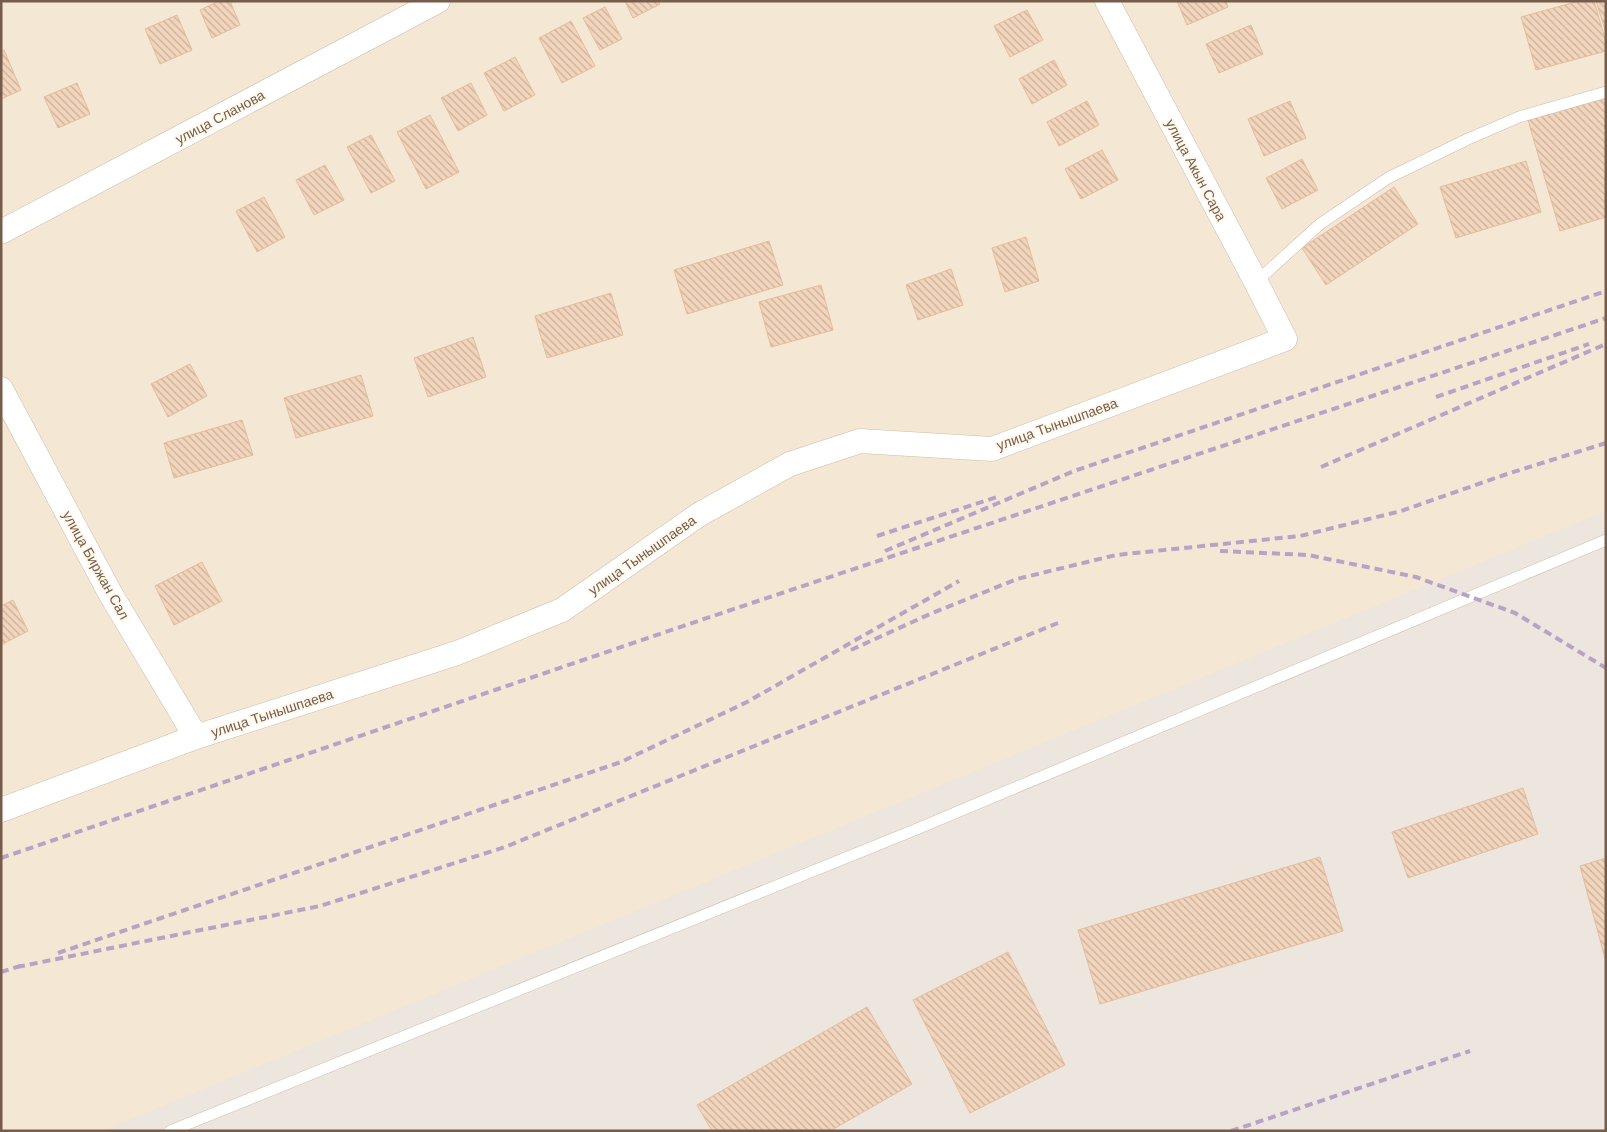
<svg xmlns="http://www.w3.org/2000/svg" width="1607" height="1132" font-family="'DM Sans',sans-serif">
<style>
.residential{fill:#f4e7d3}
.industrial{fill:#ece6df}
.building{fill:url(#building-back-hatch);stroke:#e5bc9d}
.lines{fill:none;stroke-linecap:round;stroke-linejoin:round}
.service-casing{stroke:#cebdab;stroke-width:12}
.minor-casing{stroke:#cebdab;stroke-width:25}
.service{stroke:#fff;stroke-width:11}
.minor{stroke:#fff;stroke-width:24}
.rail{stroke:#b8a3c6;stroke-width:4;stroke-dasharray:8 5;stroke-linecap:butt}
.labels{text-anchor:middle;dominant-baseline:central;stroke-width:4;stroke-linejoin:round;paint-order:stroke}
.street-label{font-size:14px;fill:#765c4a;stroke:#fff8ec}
</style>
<defs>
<pattern id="building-back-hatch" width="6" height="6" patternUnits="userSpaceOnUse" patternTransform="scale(1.25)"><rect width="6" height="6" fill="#f2d5bc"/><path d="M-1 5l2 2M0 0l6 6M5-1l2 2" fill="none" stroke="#c9b09b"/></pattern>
</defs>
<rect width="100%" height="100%" fill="#fdf5e5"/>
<!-- residential -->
<path class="residential" d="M1 1H1606V1131H1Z"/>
<!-- industrial -->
<path class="industrial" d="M1606 511V1131H102Z"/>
<!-- building -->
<path class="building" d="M219 1H230L240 25 212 38 200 10Z
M625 1H658L660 4 633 18Z
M1177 1H1226L1228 7 1187 25Z
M1579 1H1594L1606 42V51L1536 70 1521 17Z
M1596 1H1606V33Z
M605 7 622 39 600 50 583 18Z
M1027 10 1043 40 1010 57 994 26Z
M177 15 192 50 160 64 145 29Z
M571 21 595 66 562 83 539 38Z
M1251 25 1263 54 1219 73 1206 44Z
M4 50 21 90 1 99V51Z
M515 57 535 95 504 111 484 73Z
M1054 60 1067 85 1032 104 1019 79Z
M77 83 90 114 58 128 44 97Z
M471 83 487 115 458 131 441 98Z
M1606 98V217L1560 231 1528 120Z
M1087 101 1099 125 1059 146 1047 122Z
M1290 101 1306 138 1264 156 1248 119Z
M430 115 459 172 426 189 397 132Z
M371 135 395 181 371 193 347 147Z
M1102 150 1118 180 1081 199 1065 169Z
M1302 159 1318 190 1282 209 1266 178Z
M1526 161 1541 212 1456 238 1440 187Z
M325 165 344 200 314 215 296 180Z
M1394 187 1418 224 1326 285 1302 248Z
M264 197 285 237 257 252 236 211Z
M1026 237 1039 281 1005 292 992 248Z
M769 241 783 285 687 314 674 270Z
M951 269 963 305 918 320 906 285Z
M821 285 833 330 771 347 759 302Z
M611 293 623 335 547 358 535 316Z
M473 337 486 377 428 397 414 358Z
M190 364 207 396 168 417 151 384Z
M361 375 373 416 296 438 284 398Z
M242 420 253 455 174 478 164 443Z
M202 562 222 601 174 625 155 586Z
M13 600 28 631 1 645V606Z
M1523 788 1538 834 1408 878 1392 832Z
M1320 857 1343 931 1100 1004 1078 930Z
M1606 858V962L1580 866Z
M1008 952 1065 1065 970 1113 913 1000Z
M867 1007 912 1084 830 1131H712L697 1105Z"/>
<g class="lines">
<!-- service casing -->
<g class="service-casing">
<path id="service" d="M1256 282 1320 224 1388 178 1468 139 1519 117 1606 92
M170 1131 912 831 1606 540"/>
</g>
<!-- minor casing -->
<g class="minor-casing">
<path id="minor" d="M1 232 438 1
M1 389 110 593 196 737
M1 810 196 737 457 653 562 610 700 514 790 464 860 441 992 449 1285 339 1256 282 1107 1"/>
</g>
<!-- service -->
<use href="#service" class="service"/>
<!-- minor -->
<use href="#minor" class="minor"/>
<!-- rail -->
<path class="rail" d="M1436 397 1589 344
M1321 467 1606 344
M877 536 1000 496
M885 551 1074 471 1606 291
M1220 551 1308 555 1416 577 1515 613 1606 668
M851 650 930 614 1017 579 1116 555 1300 536 1401 511 1507 474 1606 443
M1 858 689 624 1606 318
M58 953 621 762 747 702 959 581
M17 967 320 906 505 847 1058 623
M1 972 23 965
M1231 1131 1470 1051"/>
</g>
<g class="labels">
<!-- street labels -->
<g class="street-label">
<text transform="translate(220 117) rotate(-28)">улица Сланова</text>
<text transform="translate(1196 170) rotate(62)">улица Акын Сара</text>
<text transform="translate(1057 424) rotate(-20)">улица Тынышпаева</text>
<text transform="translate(642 555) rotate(-35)">улица Тынышпаева</text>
<text transform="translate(96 565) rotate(61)">улица Биржан Сал</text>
<text transform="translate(272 713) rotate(-18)">улица Тынышпаева</text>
</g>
</g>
<!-- border -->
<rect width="1607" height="1132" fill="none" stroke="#765c4a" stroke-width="5"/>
</svg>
